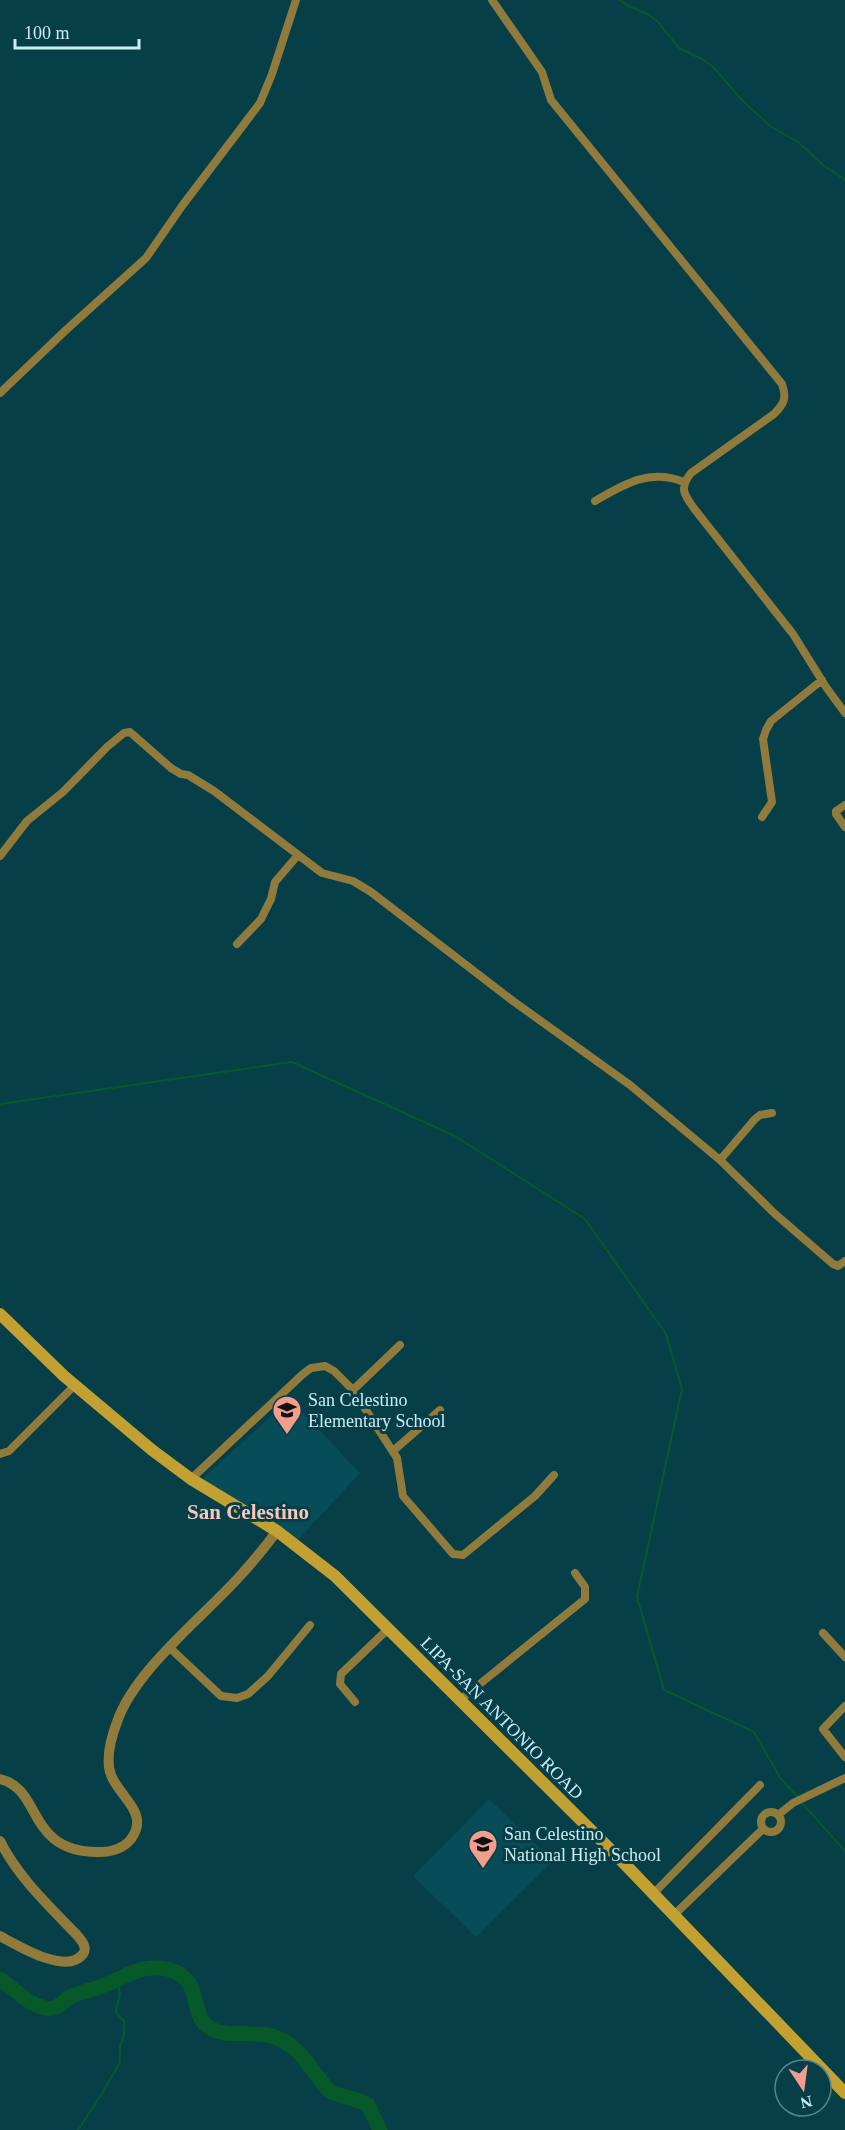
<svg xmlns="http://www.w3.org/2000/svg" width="845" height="2130" font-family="'Times New Roman',serif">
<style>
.built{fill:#074c57}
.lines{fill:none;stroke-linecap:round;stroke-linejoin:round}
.stream{stroke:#07592a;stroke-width:2}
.river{stroke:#07592a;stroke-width:15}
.minor{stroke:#907b3c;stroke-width:8}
.tertiary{stroke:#907b3c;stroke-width:10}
.secondary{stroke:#c2a031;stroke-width:12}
.labels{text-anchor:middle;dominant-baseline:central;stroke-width:6;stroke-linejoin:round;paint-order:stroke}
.poi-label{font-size:18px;fill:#ccedf3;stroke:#063f48;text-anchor:start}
.street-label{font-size:18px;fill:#ccedf3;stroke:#063f48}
.quarter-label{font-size:21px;font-weight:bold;fill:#f9c6bc;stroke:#063f48}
</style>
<rect width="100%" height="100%" fill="#063f48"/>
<!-- built -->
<path class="built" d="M290 1399 360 1473 297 1541 202 1479Z
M489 1799 553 1861 476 1937 413 1876Z"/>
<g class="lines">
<!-- stream -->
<path class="stream" d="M620 0 628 6 648 14 658 22 679 48 702 59 713 67 743 101 770 126 798 142 823 165 845 180
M0 1104 292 1062 455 1136 585 1219 666 1334 682 1389 637 1597 664 1690 754 1732 781 1779 798 1797
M801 1802 845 1851
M78 2130 103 2092 120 2062V2046L124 2035V2021L117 2014 116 2010 120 1995 117 1978"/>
<!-- river -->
<path class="river" d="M0 1979C15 1989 27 2004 45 2008 59 2011 61 2001 72 1996 81 1991 93 1990 102 1986 124 1978 141 1963 167 1969 203 1977 190 2012 206 2025 223 2040 251 2030 272 2036 294 2043 305 2059 318 2077 322 2082 326 2088 330 2091 342 2098 356 2097 368 2105L380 2130"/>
<!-- minor -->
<path class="minor" d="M492 0 542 72 551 100 782 384C787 398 784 404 774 414L691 473C678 489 685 496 696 511L793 634 826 687 845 713
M0 393 66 330 146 258 182 206 260 103 272 74 296 0
M595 501C624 484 650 468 684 482
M845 805 836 811V814L845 827
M762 817 772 802 763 739 766 730 771 721 822 680
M0 856 27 821 63 792 107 747 124 733 130 732 171 768 181 774 188 775 214 791 322 873 353 881 371 892 513 1001 630 1085 720 1160 774 1213 833 1264 838 1266 845 1261
M237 944 261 919 271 899 275 882 298 855
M720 1160 755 1119 760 1115 772 1113
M353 1390 400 1345
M393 1451 440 1410
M0 1454 9 1451 75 1385
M191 1479 303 1374 311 1368 325 1366 334 1371 353 1390 397 1458 403 1496 453 1554 463 1555 535 1496 554 1475
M823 1633 845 1657
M170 1648 221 1696 237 1698 248 1694 268 1676 310 1625
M460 1700 585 1599V1587L575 1573
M355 1702 340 1684 341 1674 388 1629
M845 1706 823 1729 845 1757
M761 1822a10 10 0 1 1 20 0a10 10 0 1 1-20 0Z
M778 1815 793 1803 845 1778
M653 1894 760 1785
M674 1915 763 1829"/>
<!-- tertiary -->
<path class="tertiary" d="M0 1779C43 1789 26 1853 99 1852 111 1852 123 1849 131 1839 150 1813 120 1798 111 1775 105 1759 111 1738 117 1722 135 1670 202 1618 239 1577 253 1562 265 1547 277 1531
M0 1841C18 1877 48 1905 76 1934 81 1940 88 1947 83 1954 67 1976 17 1945 0 1936"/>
<!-- secondary -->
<path class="secondary" d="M0 1314 64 1376 152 1450 191 1479 277 1531 335 1576 618 1857 845 2093"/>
</g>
<!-- icons -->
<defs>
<g id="school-pin" transform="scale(1.5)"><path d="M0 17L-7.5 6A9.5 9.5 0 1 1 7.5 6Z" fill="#f49d8d" stroke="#063f48"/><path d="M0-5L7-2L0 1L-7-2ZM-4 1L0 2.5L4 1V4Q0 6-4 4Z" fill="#111"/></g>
</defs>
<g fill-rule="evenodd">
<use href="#school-pin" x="287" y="1410"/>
<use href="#school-pin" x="483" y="1844"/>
</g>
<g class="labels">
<!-- poi labels -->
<g class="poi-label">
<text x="308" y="1400">San Celestino<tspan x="308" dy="21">Elementary School</tspan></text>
<text x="504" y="1834">San Celestino<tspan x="504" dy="21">National High School</tspan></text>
</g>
<!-- street labels -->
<g class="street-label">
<text transform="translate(502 1718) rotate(45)">LIPA-SAN ANTONIO ROAD</text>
</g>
<!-- quarter labels -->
<g class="quarter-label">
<text x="248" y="1512">San Celestino</text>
</g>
</g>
<!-- north arrow -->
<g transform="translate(803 2088) rotate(167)"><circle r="28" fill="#063f48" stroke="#55858c" stroke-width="1.5"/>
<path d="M0-4.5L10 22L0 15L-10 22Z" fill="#f49d8d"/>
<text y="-9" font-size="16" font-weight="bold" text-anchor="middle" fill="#ccedf3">N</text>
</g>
<!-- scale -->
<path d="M15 39v9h124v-9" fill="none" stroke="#ccedf3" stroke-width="3"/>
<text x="24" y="39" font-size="18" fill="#ccedf3" stroke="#063f48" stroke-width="4.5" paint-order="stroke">100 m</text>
</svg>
